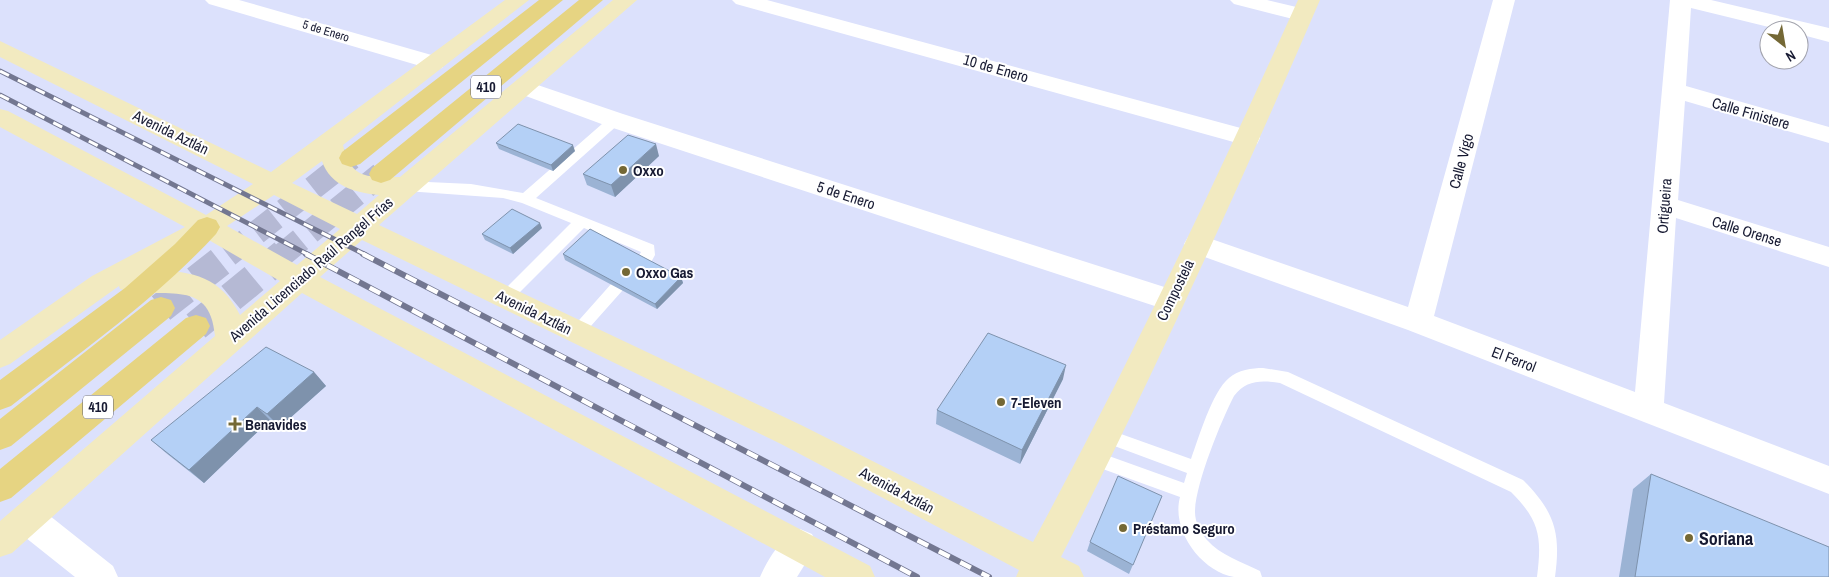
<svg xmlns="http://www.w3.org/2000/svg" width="1829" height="577" font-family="'Archivo Narrow',sans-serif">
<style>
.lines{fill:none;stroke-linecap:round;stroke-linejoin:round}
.primary-tunnel-far1{stroke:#b5b9d4;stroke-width:24;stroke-dasharray:24 12;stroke-linecap:butt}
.primary-tunnel{stroke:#b5b9d4;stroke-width:30;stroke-dasharray:30 15;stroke-linecap:butt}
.lane{fill:#fff;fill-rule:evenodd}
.street{fill:#fff;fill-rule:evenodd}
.secondary{fill:#f2eac0;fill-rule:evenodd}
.primary{fill:#e6d482;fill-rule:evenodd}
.rail-far1-casing{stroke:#737791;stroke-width:5}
.rail-casing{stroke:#737791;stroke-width:6}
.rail-far1{stroke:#fff;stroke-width:3;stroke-dasharray:10;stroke-linecap:butt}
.rail{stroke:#fff;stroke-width:4.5;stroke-dasharray:12;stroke-linecap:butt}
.wall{fill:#9bb3d4}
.shaded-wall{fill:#7e92ac}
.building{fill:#b4d0f6;stroke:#7e92ac}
.poi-dot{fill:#746835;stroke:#fff;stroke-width:2}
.labels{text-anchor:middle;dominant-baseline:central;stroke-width:4;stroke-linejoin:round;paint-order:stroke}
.far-street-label{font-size:12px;fill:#171a32;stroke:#fff}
.shield{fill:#fff;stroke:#5d5f70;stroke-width:1}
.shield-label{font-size:14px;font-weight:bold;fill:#171a32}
.street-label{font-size:15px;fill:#171a32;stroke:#fff}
.poi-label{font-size:15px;font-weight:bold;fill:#171a32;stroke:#fff;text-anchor:start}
.near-poi-label{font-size:18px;font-weight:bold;fill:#171a32;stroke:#fff;text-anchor:start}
</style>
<rect width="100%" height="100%" fill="#dce1fc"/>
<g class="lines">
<!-- primary-tunnel-far1 -->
<path class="primary-tunnel-far1" d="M228 255 351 158
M282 255 381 174"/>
<!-- primary-tunnel -->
<path class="primary-tunnel" d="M161 308 230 254
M196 326 284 254"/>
<!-- lane -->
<path class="lane" d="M615 116 621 120 620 123 536 198 654 245 655 255C651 263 647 268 638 265L636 261 641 252 584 228 510 302H500L497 298 500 294 571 223 522 203 503 198 406 191 399 186 406 181 471 184 523 193 610 117Z
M617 281 622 283 624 287 622 291 582 336 577 338 572 336 569 332 572 328 612 283Z
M1263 368 1288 372 1523 480C1555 512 1561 533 1555 577H1537C1542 537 1540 521 1511 492L1280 383C1261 380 1246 380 1234 396 1221 421 1195 485 1195 512 1195 522 1200 532 1207 540 1220 555 1242 562 1260 571L1262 577C1253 577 1243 577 1234 577 1201 571 1171 530 1180 497L1089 464 1086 459 1089 454 1095 451 1184 483 1187 473 1101 441 1099 436 1101 431 1107 429 1191 459C1199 437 1212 392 1229 378 1238 370 1252 368 1263 368Z"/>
<!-- street -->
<path class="street" d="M205 0H239L442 58 445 63 442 68 434 70 209 4Z
M732 0H767L1248 130 1257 132 1260 138 1257 144 1248 146 736 4Z
M1230 0H1267L1309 10 1312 15 1309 20 1301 21 1234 4Z
M1493 0H1515L1434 316 1635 392 1670 0H1711L1829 28V42L1799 34V30H1781L1691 8 1686 86 1829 127V143L1685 101 1678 200 1829 247V267L1676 218 1664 403 1829 466V494L1408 330 1188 251 1184 244 1188 237 1197 234 1408 307Z
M523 80 623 114 1180 292 1184 300 1180 308 1170 311 607 126 515 92 511 87 515 82Z
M28 504 40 508 113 566 118 577H75L16 530 12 519 16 508Z
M800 529 812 534 817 545 797 577H760C768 559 781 537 800 529Z"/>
<!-- secondary -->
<path class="secondary" d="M505 0H529L343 145C351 180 368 177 400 177L613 0H637L379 225 803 426 1033 542C1129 365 1215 183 1298 0H1320C1239 188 1154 374 1061 557L1079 566 1084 577H1016L1019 570 781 444 362 240 320 277 870 566 875 577H825L302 293 12 553 0 557V521L215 336C210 274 159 302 120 289L119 286 10 364 0 368V340L92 276 185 227 0 127V109L8 111 206 215 253 184 0 57V41L271 172ZM322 161C330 186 356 193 379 195L357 214 292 183ZM274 195 340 229 297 265 227 226ZM207 239 280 281 240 315C219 274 188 270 145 271Z"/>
<!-- primary -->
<path class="primary" d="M539 0H563L360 164 351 167 342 164 339 158 342 152Z
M579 0H603L390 180 381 183 372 180 369 174 372 168Z
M207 217 216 220 220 227 216 234C155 300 82 351 11 406L0 410V380L125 288 175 244 198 220Z
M161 297 171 300 175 308 171 316 11 446 0 450V419L151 300Z
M196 315 206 318 210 326 206 334 11 498 0 502V469L186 318Z"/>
<!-- rail-far1 casing -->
<g class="rail-far1-casing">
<path id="rail-far1" d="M0 71 366 255
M0 95 309 255"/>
</g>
<!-- rail casing -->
<g class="rail-casing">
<path id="rail" d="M306 254 917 577
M363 254 989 577"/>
</g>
<!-- rail-far1 -->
<use href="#rail-far1" class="rail-far1"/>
<!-- rail -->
<use href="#rail" class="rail"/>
</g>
<!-- wall -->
<path class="wall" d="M496 143 575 151 553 171 499 149Z
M659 156 615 197 587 185 583 174Z
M542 228 513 254 485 240 482 234Z
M563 254 681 277 683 283 657 309 565 260Z
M314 372 326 386 280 427 270 420 204 483 166 453 151 440Z
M1063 379 1020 464 936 424 937 410Z
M1651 474 1829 577H1619L1633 489Z
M1162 496 1129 574 1087 551 1090 542Z"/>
<!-- shaded-wall -->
<path class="shaded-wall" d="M656 144 659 156 615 197 611 185Z
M573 145 575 151 553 171 551 165Z
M540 223 542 228 513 254 510 248Z
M681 277 683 283 657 309 655 304Z
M1066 365 1063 379 1020 464 1022 450Z
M314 372 326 386 280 427 267 414Z
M257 407 270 420 204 483 189 470Z"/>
<!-- building -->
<path class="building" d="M518 124 573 145 551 165 496 143Z
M628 135 656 144 611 185 583 174Z
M512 209 540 223 510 248 482 234Z
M590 229 681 277 655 304 563 254Z
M988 333 1066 365 1022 450 937 410Z
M266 347 314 372 267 414 257 407 189 470 151 440Z
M1651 474 1829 547V577H1635Z
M1118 476 1162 496 1133 565 1090 542Z"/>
<!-- markers -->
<g class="poi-dot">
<circle cx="623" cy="170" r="5"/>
<circle cx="626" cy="272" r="5"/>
<circle cx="1001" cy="402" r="5"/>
<path d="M232.5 416.5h5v5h5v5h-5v5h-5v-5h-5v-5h5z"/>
<circle cx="1123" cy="528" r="5"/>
<circle cx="1689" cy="538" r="5"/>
</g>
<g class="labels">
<!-- far-street labels -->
<g class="far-street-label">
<text transform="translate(326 31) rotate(17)">5 de Enero</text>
</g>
<!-- shield labels -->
<g class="shield">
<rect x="471" y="75.5" width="30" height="23" rx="4"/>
<rect x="83" y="395.5" width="30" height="23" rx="4"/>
</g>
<g class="shield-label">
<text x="486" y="87">410</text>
<text x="98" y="407">410</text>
</g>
<!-- street labels -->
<g class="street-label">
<text transform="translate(996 68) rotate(16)">10 de Enero</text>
<text transform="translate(1751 113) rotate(16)">Calle Finistere</text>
<text transform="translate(171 132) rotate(26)">Avenida Aztlán</text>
<text transform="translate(1461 161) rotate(-75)">Calle Vigo</text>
<text transform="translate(846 195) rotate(18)">5 de Enero</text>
<text transform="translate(1664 206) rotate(-86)">Ortigueira</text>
<text transform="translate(1747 231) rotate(17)">Calle Orense</text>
<text transform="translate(311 269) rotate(-41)">Avenida Licenciado Raúl Rangel Frías</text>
<text transform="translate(1175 290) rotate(-64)">Compostela</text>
<text transform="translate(534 312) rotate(26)">Avenida Aztlán</text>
<text transform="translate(1514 359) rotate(21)">El Ferrol</text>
<text transform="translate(897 490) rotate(28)">Avenida Aztlán</text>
</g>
<!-- poi labels -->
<g class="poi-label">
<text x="633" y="170">Oxxo</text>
<text x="636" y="272">Oxxo Gas</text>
<text x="1011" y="402">7-Eleven</text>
<text x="245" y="424">Benavides</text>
<text x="1133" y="528">Préstamo Seguro</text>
</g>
<!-- near-poi labels -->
<g class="near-poi-label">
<text x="1699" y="538">Soriana</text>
</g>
</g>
<!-- north arrow -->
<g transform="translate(1784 45) rotate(149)"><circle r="24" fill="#ffffff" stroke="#a2a3ad"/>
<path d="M0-4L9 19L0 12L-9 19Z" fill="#746835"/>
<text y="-8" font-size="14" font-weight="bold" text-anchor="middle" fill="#171a32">N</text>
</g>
</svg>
